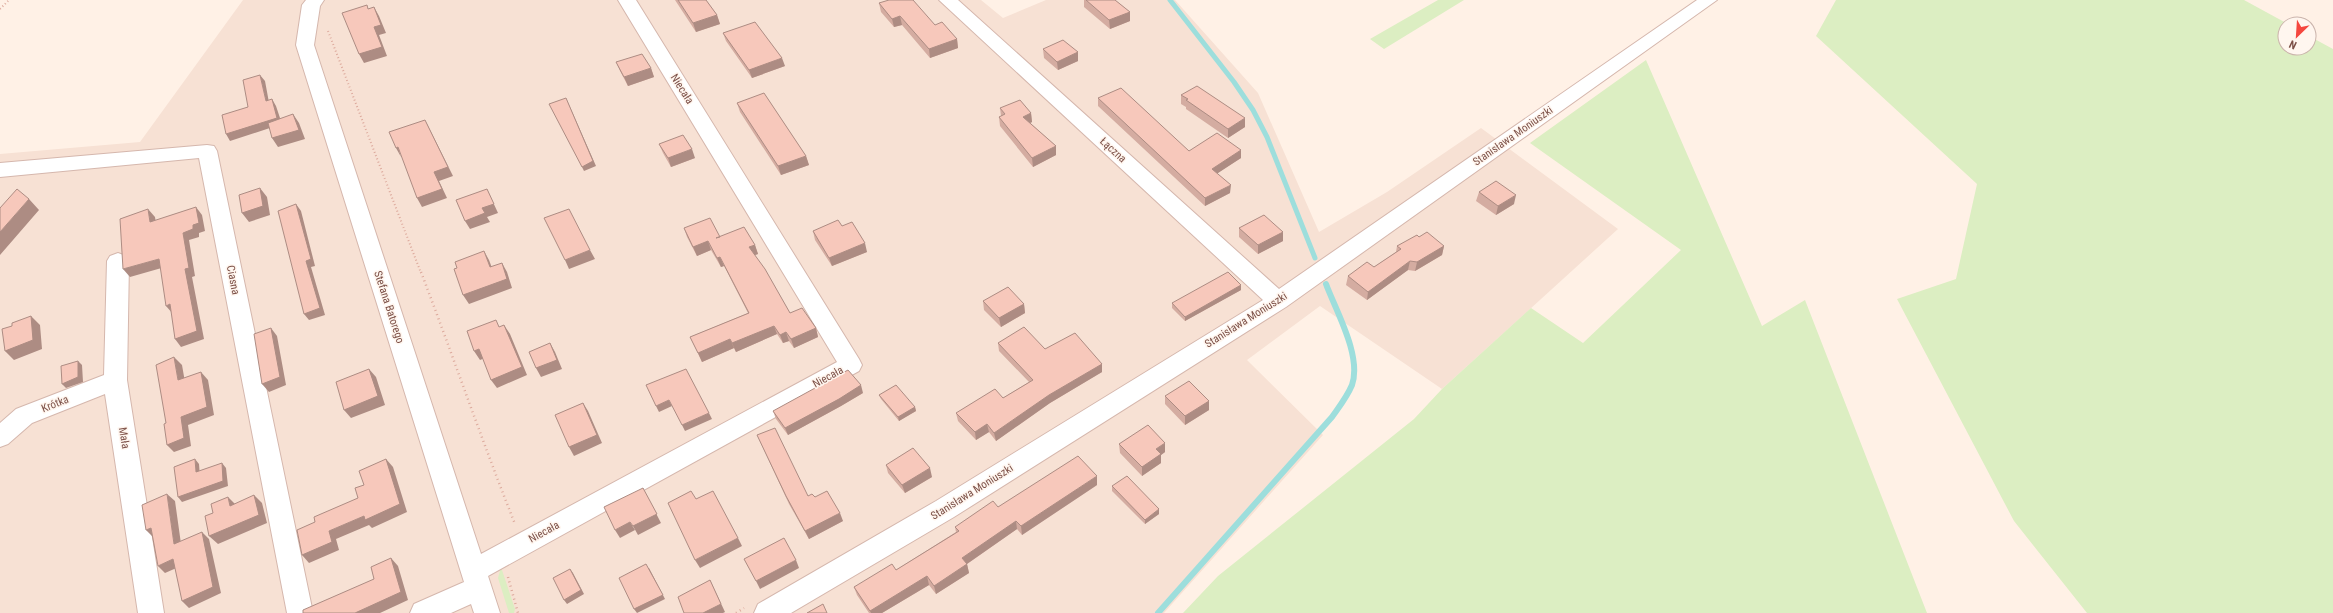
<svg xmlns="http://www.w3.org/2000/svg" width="2333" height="613" font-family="'Roboto Condensed',sans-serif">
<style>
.residential{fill:#f7e1d4}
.green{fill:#dceec2}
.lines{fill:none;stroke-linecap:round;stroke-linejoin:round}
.stream-far1{stroke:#9ddedc;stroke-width:5}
.stream{stroke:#9ddedc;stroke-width:6}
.street-casing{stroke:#d5b7ad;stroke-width:2}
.path-far1{stroke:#ddaa9d;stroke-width:2;stroke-dasharray:1 2.5;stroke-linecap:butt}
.path{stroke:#ddaa9d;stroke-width:2.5;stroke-dasharray:1 3.5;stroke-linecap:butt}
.street{fill:#fff;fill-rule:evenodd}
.wall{fill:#d4aca1}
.shaded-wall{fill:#ad8c83}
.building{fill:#f7c8bb;stroke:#ad8c83}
.labels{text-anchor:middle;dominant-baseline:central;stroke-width:3;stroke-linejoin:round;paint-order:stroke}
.street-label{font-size:11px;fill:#7c5047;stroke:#fff6ef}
</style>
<rect width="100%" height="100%" fill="#fff1e6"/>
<!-- residential -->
<path class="residential" d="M243 0H981L1003 18 1046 0H1175L1258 93 1319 232 1387 192 1481 128 1618 229 1442 389 1320 306 1247 360 1323 435 1164 613H0V154L140 142Z"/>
<!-- green -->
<path class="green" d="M1438 0H1464L1384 49 1370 39Z
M1836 0H2244L2288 24H2285V48H2309V36L2333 49V613H2087L2014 521 1897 299 1956 279 1977 184 1816 36Z
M1646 60 1762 326 1805 300 1927 613H1183L1218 576 1414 419 1442 389 1531 308 1583 343 1681 250 1530 143Z
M501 567 515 609 514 613H509L498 578Z"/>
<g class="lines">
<!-- stream-far1 -->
<path class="stream-far1" d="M1170 0 1234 82 1253 110 1267 137 1315 258"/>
<!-- stream -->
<path class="stream" d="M1158 613 1332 417C1339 407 1347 397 1352 385 1362 356 1336 311 1326 284"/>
<!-- street casing -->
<g class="street-casing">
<path id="street" d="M306 0H324L320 6 314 45 481 554 837 362 618 0H636L859 359 862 365 859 371 488 576 500 613H474L471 604 451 613H410L414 604 464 582 296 45 302 5Z
M939 0H958L1279 289 1697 0H1717L1286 307 954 517 791 613H754L758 604 936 501 1263 300Z
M207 145 214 146 217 151 313 613H287L199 158 0 177V163Z
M118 253 126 256 129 261 127 380 164 613H138L105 394 32 423 8 444 0 447V423L16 409 104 375 107 261 110 256Z"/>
</g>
<!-- path-far1 -->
<path class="path-far1" d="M0 9 9 0
M328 31 421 273"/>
<!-- path -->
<path class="path" d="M421 272C453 356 482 441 515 524
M508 577 518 613
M736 613 744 608"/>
<!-- street -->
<use href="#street" class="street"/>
</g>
<!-- wall -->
<path class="wall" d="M675 0H706L717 15 720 24 696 32Z
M1084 0H1115L1130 12V21L1110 29 1084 7Z
M879 3 935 25 957 39 958 48 930 58 902 25 894 27 881 12Z
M723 33 785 66 752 78 726 41Z
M1043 49 1078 52V61L1058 70 1044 58Z
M616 62 651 68 654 77 628 86 620 71Z
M1181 95 1245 127 1228 138 1186 109V107L1181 104Z
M1098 98 1189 151 1241 150V158L1217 173 1230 193 1205 206 1098 106Z
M737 103 806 156 809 165 781 175 740 112Z
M1000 108 1031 113 1032 122 1030 123 1056 146V155L1033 167 1000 126 999 117 1001 116Z
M659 144 695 158 671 167 663 153Z
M1479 192 1514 204 1496 215 1476 201Z
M842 226 867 252 832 266 815 240 813 231Z
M684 228 755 245 758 254 755 255 790 313 816 328 818 337 794 348 789 341 783 343 777 334 736 352 734 348 702 362 690 337 748 313 724 266 721 267 711 250 697 256 687 237Z
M1239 228 1283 232V241L1258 254 1239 237Z
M1419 237 1444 246 1442 255 1415 271 1408 270 1367 300 1346 285 1348 276 1374 267 1396 252 1397 246Z
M1241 285V290L1185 321 1172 308V303Z
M983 301 1024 304 1025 313 1001 327 984 310Z
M998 343 1045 349 1102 364V372L1050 403 996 441 989 432 976 440 958 421 956 413 1003 398 1029 382 999 351Z
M863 393 841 406 788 435 776 419 773 411Z
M879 395 915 407 916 411 899 421 881 399Z
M1165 396 1209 401V410L1185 425 1165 404Z
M757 435 808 496 815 497 843 521 809 539 789 504Z
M1119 444 1165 452 1161 455V463L1142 476 1120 453Z
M886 465 932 477 905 493 888 473Z
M1097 485 1022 535 1017 529 967 564 969 573 936 594 929 585 882 613H869L857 595 854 587 896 570 956 532 955 527 998 507Z
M1112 486 1159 514 1145 524 1112 491Z"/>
<!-- shaded-wall -->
<path class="shaded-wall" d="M374 7 379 16 386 33 379 35 387 56 364 63 359 54 374 27Z
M1130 12V21L1110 29 1109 20Z
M717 15 720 24 696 32 693 23Z
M900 16 902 25 894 27 892 19Z
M957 39 958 48 930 58 929 49Z
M1078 52V61L1058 70 1057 62Z
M782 58 785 66 752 78 749 70Z
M651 68 654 77 628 86 624 77Z
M260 75 265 81 270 108 266 101Z
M566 98 596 166 584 171 582 167Z
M272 99 276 106 282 124 230 141 226 134Z
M1031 113 1032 122 1024 126 1023 117Z
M293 114 299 123 305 139 278 147 272 138Z
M1245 118V127L1228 138V129Z
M425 120 453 176 439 181 447 198 422 207 417 198 434 172Z
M1056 146V155L1033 167 1032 158Z
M398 147 401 157 396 148Z
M692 149 695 158 671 167 668 158Z
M1241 150V158L1212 177V169Z
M806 156 809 165 781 175 778 166Z
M1231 185 1230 193 1205 206V198Z
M260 188 267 197 270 215 249 222 242 213Z
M487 189 498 213 487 217 490 222 470 229 465 221Z
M1516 195 1514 204 1496 215 1498 206Z
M29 199 39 210 0 255V232Z
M296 204 301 211 315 266 311 267 325 315 309 320 304 314 306 261Z
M196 207 202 215 205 231 199 233V237L189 240 195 276 192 277 204 339 181 347 175 339 185 269 183 233 193 225Z
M148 209 155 217 157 230 150 222Z
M1283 232V241L1258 254V245Z
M708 241 711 250 697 256 693 247Z
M865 243 867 252 832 266 829 258Z
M755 245 758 254 752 256 749 247Z
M1444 246 1442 255 1415 271 1417 262Z
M590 250 595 259 569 269 565 260Z
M484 251 489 260 495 276 490 267Z
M720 257 724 266 721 267 717 258Z
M159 259 165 267 130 277 123 269Z
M1410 261 1408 270 1367 300 1368 292Z
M502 263 507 272 512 288 469 304 463 295Z
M1241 285V290L1185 321V317Z
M170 304 173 314 166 306Z
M1024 304 1025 313 1001 327 999 318Z
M31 316 40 325 42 349 14 360 5 351Z
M504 325 510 334 527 375 497 388 491 380Z
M774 326 777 334 736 352 732 343Z
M271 328 277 336 286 385 269 392 262 384Z
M816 328 818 337 794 348 791 339Z
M786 332 789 341 783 343 780 335Z
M730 339 734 348 702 362 698 353Z
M550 343 555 352 562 369 541 377 536 368Z
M479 349 485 358 480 360 474 351Z
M174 357 182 365 186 388 178 380Z
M78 361 82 365 83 382 66 388 62 384Z
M1102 364V372L1050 403 996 441 994 433 1049 395Z
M369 369 376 377 385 405 351 418 344 410Z
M201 372 208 380 214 415 188 425 191 446 174 452 167 445 181 417Z
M861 385 863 393 841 406 788 435 785 428Z
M669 400 672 406 659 412 656 406Z
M1209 401V410L1185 425V416Z
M583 403 588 411 602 443 574 456 569 447Z
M915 407 916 411 899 421 898 417Z
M709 413 712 419 685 431 682 425Z
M987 424 989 432 976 440 975 432Z
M1165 443V452L1161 455V463L1142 476V467L1156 449Z
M195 459 199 464 200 477 196 472Z
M386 459 393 467 407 512 372 528 369 525 336 539 339 550 309 563 302 555 329 531 364 516Z
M222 463 226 468 228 486 182 502 178 497Z
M930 468 932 477 905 493 902 485Z
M1097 476V485L1022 535 1021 526Z
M643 488 661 523 638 535 633 526Z
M167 494 175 501 182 551 174 544Z
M254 495 262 503 267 523 218 544 209 536Z
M228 497 236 505 230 506Z
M1159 509V514L1145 524V520Z
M840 513 843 521 809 539 805 531Z
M1016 521 1017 529 964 566 962 558Z
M630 522 635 530 620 538 615 530Z
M151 528 153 537 146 530Z
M202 532 209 539 221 593 189 608 182 601Z
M738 538 742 546 700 568 695 560Z
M391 558 398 566 408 600 380 613H355Z
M173 559 181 566 165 573 158 566Z
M796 560 799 568 760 589 756 581Z
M967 564 969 573 936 594 934 586Z
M649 568 665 599 637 613 634 609Z
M570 569 573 573 584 594 567 604 564 600Z
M927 576 929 585 882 613H871L870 611Z
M710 580 725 612 723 613H703Z"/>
<!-- building -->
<path class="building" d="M678 0H706L717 15 693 23Z
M889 0H913L935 25 942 22 957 39 929 49 900 16 892 19 879 3Z
M1086 0H1115L1130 12 1109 20Z
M367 5 368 9 374 7 381 25 374 27 382 47 359 54 342 13Z
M755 22 782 58 749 70 723 33Z
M1063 40 1078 52 1057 62 1043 49Z
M642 54 651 68 624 77 616 62Z
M260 75 266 101 272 99 277 118 226 134 222 115 248 107 243 80Z
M1197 86 1245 118 1228 129 1186 100 1188 99 1181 95Z
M1121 88 1189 151 1217 133 1241 150 1212 169 1231 185 1205 198 1098 98Z
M764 93 806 156 778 166 737 103Z
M566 98 593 161 582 167 549 104Z
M1020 100 1031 113 1023 117 1056 146 1032 158 999 117 1005 114 1000 108Z
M293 114 299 130 272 138 268 123Z
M425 120 448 167 434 172 442 189 417 198 398 147 396 148 389 132Z
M683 135 692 149 668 158 659 144Z
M1496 181 1516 195 1498 206 1479 192Z
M260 188 263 206 242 213 239 195Z
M17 189 29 199 0 232V208Z
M487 189 494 204 482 208 485 213 465 221 456 200Z
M296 204 311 259 306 261 320 308 304 314 278 211Z
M196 207 199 223 193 225V229L183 233 189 268 185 269 197 331 175 339 170 304 166 306 159 259 123 269 120 219 148 209 150 222Z
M569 209 590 250 565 260 544 218Z
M1264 215 1283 232 1258 245 1239 228Z
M710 218 720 237 716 238 744 227 755 245 749 247 765 269 790 313 802 308 816 328 791 339 786 332 780 335 774 326 732 343 730 339 698 353 690 337 749 313 720 257 717 258 708 241 693 247 684 228Z
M838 220 842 226 852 222 865 243 829 258 813 231Z
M1427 232 1444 246 1417 262 1410 261 1368 292 1348 276 1367 262 1374 267 1401 249 1397 246 1417 235 1419 237Z
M484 251 490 267 502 263 507 279 463 295 454 269 457 268 455 262Z
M1228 272 1241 285 1185 317 1172 303Z
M1008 287 1024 304 999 318 983 301Z
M31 316 33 340 5 351 2 329 12 326V323Z
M496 320 499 327 504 325 522 367 491 380 479 349 474 351 467 331Z
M1024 327 1045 349 1075 333 1102 364 1049 395 994 433 987 424 975 432 956 413 995 389 1003 398 1033 380 998 343Z
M271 328 280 377 262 384 254 334Z
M550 343 557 360 536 368 529 352Z
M174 357 178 380 201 372 207 407 181 417 184 438 167 445 164 424 166 423 156 365Z
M78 361V377L62 384 61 366Z
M369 369 378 396 344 410 336 382Z
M686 369 709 413 682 425 669 400 656 406 646 385Z
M848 370 861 385 839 399 785 428 773 411Z
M1189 381 1209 401 1185 416 1165 396Z
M896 385 915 407 898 417 879 395Z
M583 403 597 435 569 447 555 415Z
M1148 425 1165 443 1156 449 1161 454 1142 467 1119 444Z
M775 428 808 496 812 494 815 497 827 491 840 513 805 531 786 496 757 435Z
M913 448 930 468 902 485 886 465Z
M1078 456 1097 476 1021 526 1016 521 962 558 967 564 934 586 927 576 870 611 854 587 892 564 896 570 959 531 955 527 993 501 998 507Z
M195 459 196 472 222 463 223 481 178 497 174 467Z
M386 459 400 504 365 520 364 516 329 531 332 542 302 555 297 530 315 522 314 517 358 498 355 488 364 485 359 471Z
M1127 476 1159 509 1145 520 1112 486Z
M643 488 657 514 633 526 630 522 615 530 604 507Z
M691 491 696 499 713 491 738 538 695 560 668 503Z
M167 494 174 544 202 532 213 587 182 601 173 559 158 566 151 528 146 530 142 505Z
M254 495 259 515 209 536 205 516 213 513 211 504 228 497 230 506Z
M784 538 796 560 756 581 744 559Z
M391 558 401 592 355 613H303V610L374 579 371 567Z
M646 564 663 595 634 609 619 578Z
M570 569 581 590 564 600 553 578Z
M710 580 721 604 703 613H684L678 597Z
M823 604 827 613H807Z"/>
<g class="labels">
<!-- street labels -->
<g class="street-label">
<text transform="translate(682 89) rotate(58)">Niecała</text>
<text transform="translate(1513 136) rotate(-35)">Stanisława Moniuszki</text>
<text transform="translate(1113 150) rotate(42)">Łączna</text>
<text transform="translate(233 280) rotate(79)">Ciasna</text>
<text transform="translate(389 307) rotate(72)">Stefana Batorego</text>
<text transform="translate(1246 320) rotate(-32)">Stanisława Moniuszki</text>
<text transform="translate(828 377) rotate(-29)">Niecała</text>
<text transform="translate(55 404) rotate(-22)">Krótka</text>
<text transform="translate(124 438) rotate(81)">Mała</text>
<text transform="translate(972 492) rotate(-32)">Stanisława Moniuszki</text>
<text transform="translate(544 532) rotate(-29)">Niecała</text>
</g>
</g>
<!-- north arrow -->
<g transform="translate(2297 36) rotate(205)"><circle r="19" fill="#fff6ef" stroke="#cbb4ac"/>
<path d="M0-3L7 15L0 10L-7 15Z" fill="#f5473f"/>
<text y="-6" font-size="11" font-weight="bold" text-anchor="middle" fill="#7c5047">N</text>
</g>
</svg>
